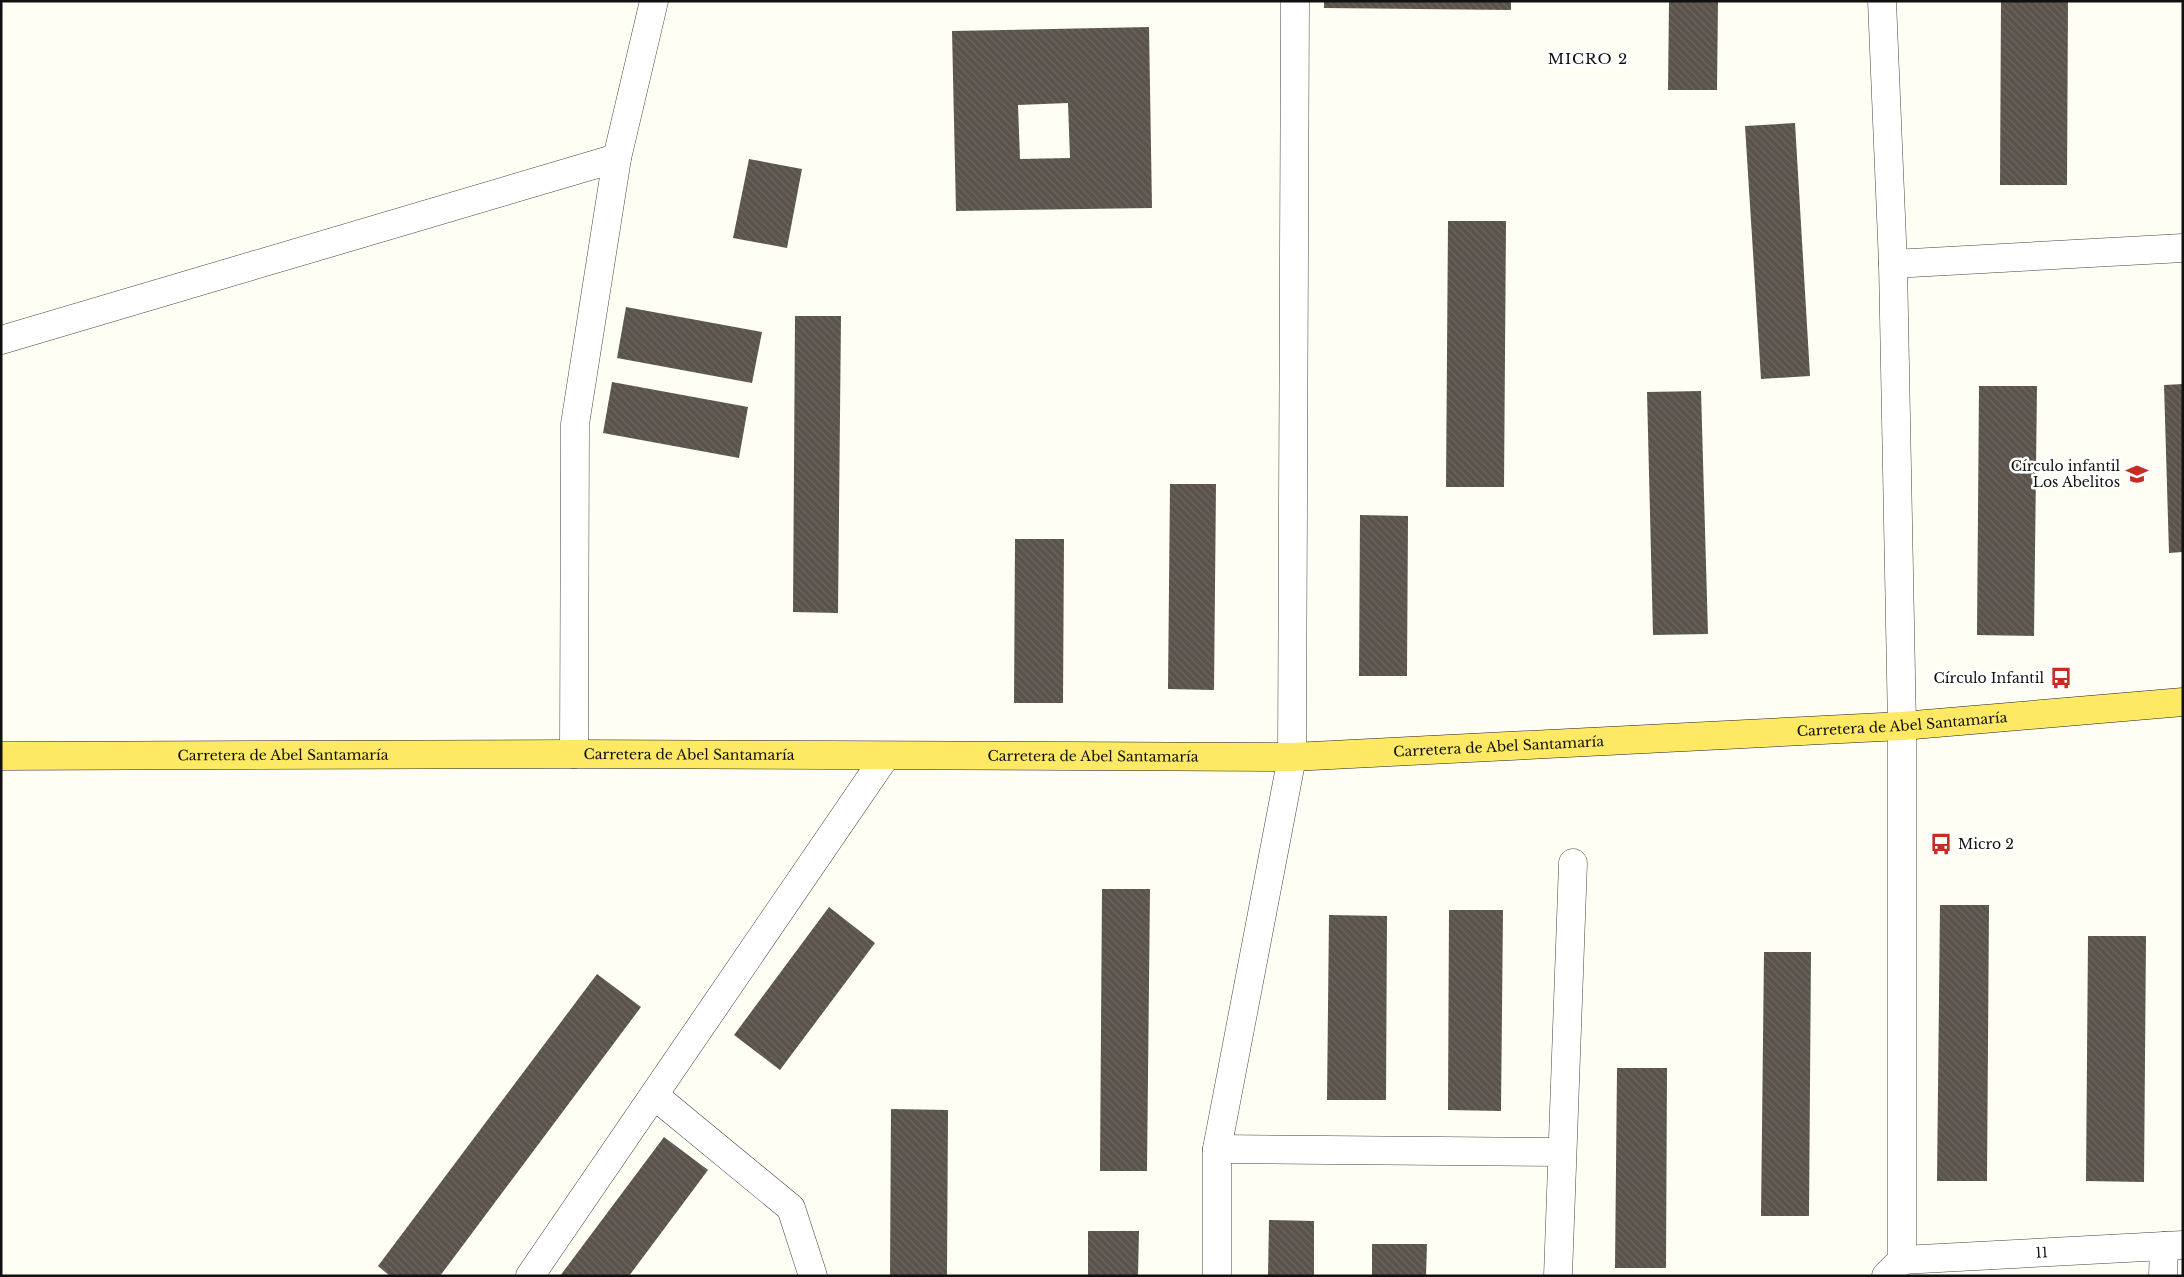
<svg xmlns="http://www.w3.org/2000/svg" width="2184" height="1277" font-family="'Libre Baskerville',serif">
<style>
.building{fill:url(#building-back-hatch);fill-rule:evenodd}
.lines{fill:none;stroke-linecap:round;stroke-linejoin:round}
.minor-casing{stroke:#434343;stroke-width:29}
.major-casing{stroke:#212121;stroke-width:29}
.minor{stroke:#fff;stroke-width:28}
.major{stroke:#fee965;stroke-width:28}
.labels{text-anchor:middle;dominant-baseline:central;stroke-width:5;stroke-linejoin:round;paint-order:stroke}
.poi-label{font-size:14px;fill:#101010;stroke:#fff;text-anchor:end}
.street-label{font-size:14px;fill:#101010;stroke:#fff}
.neighbourhood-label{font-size:15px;letter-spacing:1px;fill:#101010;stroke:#fff}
</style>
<defs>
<pattern id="building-back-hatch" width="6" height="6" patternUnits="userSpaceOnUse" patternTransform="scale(1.25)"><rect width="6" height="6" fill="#5a534c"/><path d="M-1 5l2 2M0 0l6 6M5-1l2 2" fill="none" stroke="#6d6761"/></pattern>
</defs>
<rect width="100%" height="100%" fill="#fffef4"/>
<!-- building -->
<path class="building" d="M1324 1H1511V10L1324 8Z
M1669 1H1718L1717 90H1668Z
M2001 1H2068L2067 185H2000Z
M1149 27 1152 208 956 211 952 31ZM1068 103 1070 158 1020 159 1018 105Z
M1795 123 1810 376 1761 379 1745 126Z
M749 159 802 169 787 248 733 238Z
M1448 221H1506L1504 487H1446Z
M626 307 762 332 752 383 617 358Z
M795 316H841L838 613 793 612Z
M612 382 748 407 739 458 603 433Z
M2183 384V552L2169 553 2164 385Z
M1979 386H2037L2034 636 1977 635Z
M1701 391 1708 634 1653 635 1647 392Z
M1170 484H1216L1214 690 1168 689Z
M1360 515 1408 516 1407 676H1359Z
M1015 539H1064L1063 703H1014Z
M1102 889H1150L1147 1171H1100Z
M1940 905H1989L1987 1181H1937Z
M829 907 875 943 780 1070 734 1035Z
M1449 910H1503L1501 1111 1448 1110Z
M1329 915 1387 916 1386 1100H1327Z
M2088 936H2146L2144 1182 2086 1181Z
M1764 952H1811L1809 1216H1761Z
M597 974 641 1007 440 1276H390L378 1266Z
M1617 1068H1667L1666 1268H1615Z
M891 1109 948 1110 947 1276H890Z
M664 1137 708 1170 629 1276H560Z
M1269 1220 1314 1221V1276H1268Z
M1088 1231H1139L1138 1276H1088Z
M1372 1244H1427L1426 1276H1372Z"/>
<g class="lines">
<!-- minor casing -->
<g class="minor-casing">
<g id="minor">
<path d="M1882 1 1893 264 1902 726V1260L1886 1276"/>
<path d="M1893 264 2183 248"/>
<path d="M1 340 617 158"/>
<path d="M574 754 575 424 617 158 654 1"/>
<path d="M655 1096 791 1208 813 1276"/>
<path d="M1217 1149 1562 1152"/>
<path id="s1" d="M1902 1260 2183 1245"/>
<path d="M530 1276 885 757"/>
<path d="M1217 1276V1149L1292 757 1295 1"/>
<path d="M1558 1276 1573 863"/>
<path d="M2163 1276 2164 1246"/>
</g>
</g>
<!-- major casing -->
<g class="major-casing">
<g id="major">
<path id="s2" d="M1 756 574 754 1292 757 1902 726 2183 702"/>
</g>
</g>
<!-- minor -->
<use href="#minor" class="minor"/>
<!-- major -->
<use href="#major" class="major"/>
</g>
<!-- icons -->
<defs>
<g id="school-bare" transform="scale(1.725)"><path d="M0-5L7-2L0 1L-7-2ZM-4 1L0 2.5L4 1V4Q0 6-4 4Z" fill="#c82b21" stroke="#fff" stroke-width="2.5" paint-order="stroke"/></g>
<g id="bus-bare" transform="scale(1.725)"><path d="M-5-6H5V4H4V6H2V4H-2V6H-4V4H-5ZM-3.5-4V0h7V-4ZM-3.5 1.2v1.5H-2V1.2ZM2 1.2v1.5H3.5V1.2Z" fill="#c82b21" stroke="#fff" stroke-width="2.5" paint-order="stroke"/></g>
</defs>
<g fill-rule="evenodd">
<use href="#school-bare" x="2137" y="474"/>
<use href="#bus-bare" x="2061" y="678"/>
<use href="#bus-bare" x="1941" y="844"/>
</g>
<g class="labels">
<!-- poi labels -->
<g class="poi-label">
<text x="2120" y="466">Círculo infantil<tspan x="2120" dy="16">Los Abelitos</tspan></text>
<text x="2044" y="678">Círculo Infantil</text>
<text x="1958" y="844" text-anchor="start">Micro 2</text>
</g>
<!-- street labels -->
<g class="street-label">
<text stroke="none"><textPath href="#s2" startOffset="1902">Carretera de Abel Santamaría</textPath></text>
<text stroke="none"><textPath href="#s2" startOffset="1498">Carretera de Abel Santamaría</textPath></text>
<text stroke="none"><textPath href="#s2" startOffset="282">Carretera de Abel Santamaría</textPath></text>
<text stroke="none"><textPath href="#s2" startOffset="688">Carretera de Abel Santamaría</textPath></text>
<text stroke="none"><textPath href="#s2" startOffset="1092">Carretera de Abel Santamaría</textPath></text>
<text stroke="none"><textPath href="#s1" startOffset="140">11</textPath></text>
</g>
<!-- neighbourhood labels -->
<g class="neighbourhood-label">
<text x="1588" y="58">MICRO 2</text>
</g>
</g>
<!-- border -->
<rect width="2184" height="1277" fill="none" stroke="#101010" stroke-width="5"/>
</svg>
